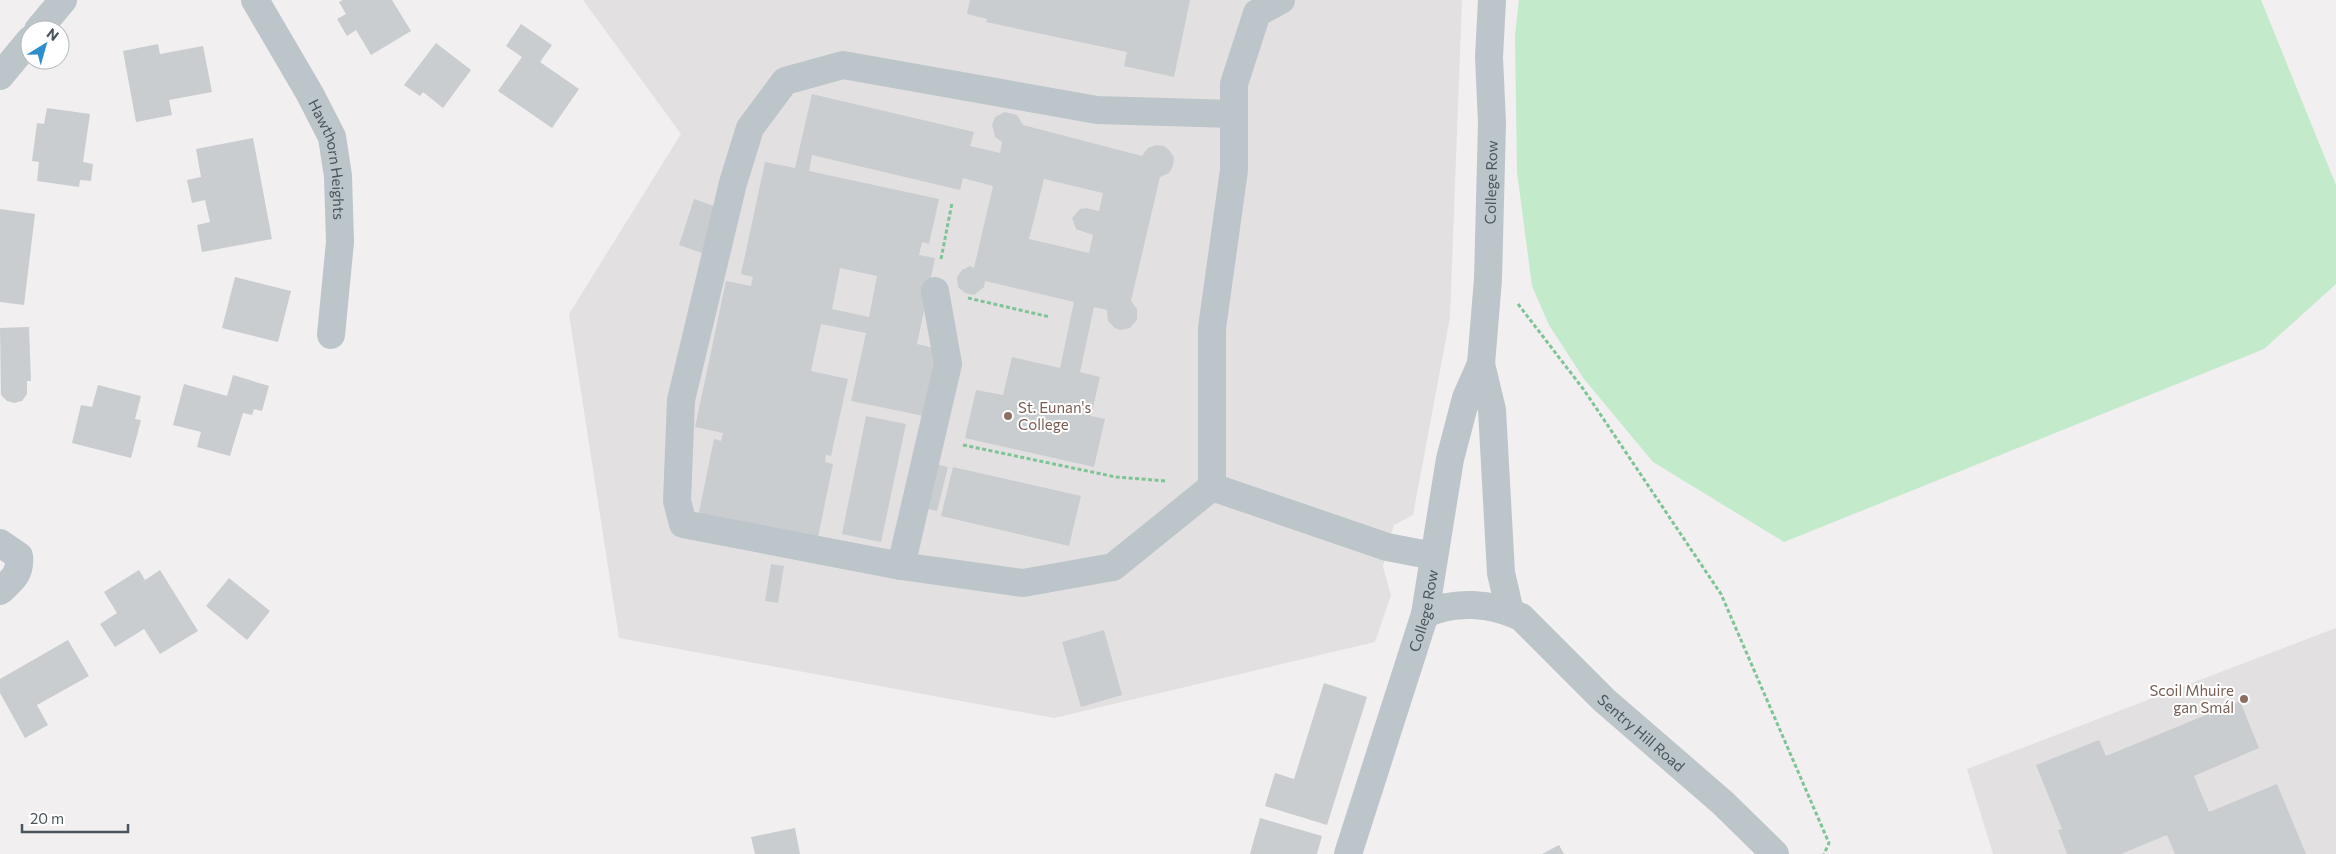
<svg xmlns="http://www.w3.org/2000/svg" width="2336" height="854" font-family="Commissioner,sans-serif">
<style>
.education{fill:#e2e0e1}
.green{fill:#c2eacb}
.building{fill:#c9cdd0;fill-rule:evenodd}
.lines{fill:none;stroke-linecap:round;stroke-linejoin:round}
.path{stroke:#7ec496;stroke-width:3;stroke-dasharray:4 2.5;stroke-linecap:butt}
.minor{stroke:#bcc5ca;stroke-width:28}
.education-dot{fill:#8d6e63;stroke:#fff;stroke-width:2}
.labels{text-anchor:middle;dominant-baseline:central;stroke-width:4;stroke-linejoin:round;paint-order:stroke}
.street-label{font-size:15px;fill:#49555a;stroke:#fff}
.education-label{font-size:15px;fill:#785e54;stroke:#fff;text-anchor:start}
</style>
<rect width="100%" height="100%" fill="#f1efef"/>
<!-- education -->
<path class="education" d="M583 0H1462L1450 317 1413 515 1394 525 1387 547 1383 567 1391 595 1375 642 1054 718 619 638 569 314 681 134Z
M2336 628V854H1993L1967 769Z"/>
<!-- green -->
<path class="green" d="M1519 0H2261L2336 185V284L2264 349 1784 542 1653 462 1584 379 1549 325 1532 286 1517 172 1515 35Z"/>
<!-- building -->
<path class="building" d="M343 0H392L411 31 371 55 356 30 347 36 337 19 346 14 339 2Z
M970 0H1190L1174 77 1124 66 1127 52 986 22 987 19 967 14Z
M521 24 552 45 540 62 579 89 552 128 498 91 522 57 506 46Z
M436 43 471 70 443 108 423 92 420 96 404 85Z
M158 44 160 54 203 46 212 92 169 100 172 115 136 122 123 51Z
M812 94 974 132 970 146 1000 153 1002 142 995 137 992 125 995 117 1005 112 1017 115 1023 125 1142 156 1148 148 1156 145 1164 146 1170 151 1174 158 1173 166 1169 173 1160 177 1131 301 1137 309V320L1130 328 1120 330 1115 328 1108 321 1107 310 1094 307 1080 372 1100 377 1091 416 1105 419 1094 467 965 438 976 390 1003 395 1012 357 1060 368 1074 302 985 281 984 287 974 295 965 293 958 287 957 277 962 270 970 266 974 268 993 186 963 178 960 190 812 155 809 171 939 199 929 244 922 242 919 255 935 258 917 344 938 349 924 416 851 401 866 333 821 324 811 371 848 379 831 456 826 455 825 462 833 464 817 542 698 517 714 439 721 441 723 433 695 427 726 281 751 286 753 277 741 274 765 162 795 168ZM1044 179 1103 193 1099 211 1086 208 1080 209 1072 218 1076 229 1093 235 1089 253 1029 239ZM840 268 877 276 869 317 832 309Z
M47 108 90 114 83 162 93 164 91 181 80 180 79 187 37 181 39 162 32 161 37 123 44 124Z
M253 138 272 239 202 252 197 225 210 222 205 200 192 203 187 180 201 177 196 149Z
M694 199 717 207 702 253 679 245Z
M0 209 35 214 24 305 0 302Z
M235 277 291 291 278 342 222 328Z
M29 327 31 381H27V394L22 401 14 403 7 401 1 395 0 328Z
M233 375 269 386 262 411 254 409 252 415 243 413 230 456 197 447 201 432 173 425 184 384 227 396Z
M98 385 141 396 135 419 141 420 131 458 72 443 81 405 92 407Z
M866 416 906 424 881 542 842 534Z
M931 463 948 467 937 511 920 507Z
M953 467 1081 496 1069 546 941 516Z
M771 564 784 566 778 603 765 601Z
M139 570 145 580 160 570 198 631 160 654 144 629 115 647 100 624 117 613 104 592Z
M229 578 270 611 247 640 206 606Z
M1104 630 1122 695 1081 707 1062 642Z
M68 640 89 676 37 705 48 725 25 738 0 693V679Z
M1324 683 1367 697 1327 825 1265 806 1275 773 1294 779Z
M2240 701 2259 748 2194 776 2209 812 2277 784 2306 854H2175L2167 835 2121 854H2067L2058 830 2062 829 2036 765 2099 740 2106 756Z
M1260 818 1322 836 1317 854H1250Z
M795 828 800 854H755L751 837Z
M1559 845 1564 854H1542Z"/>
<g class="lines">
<!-- path -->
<path class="path" d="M941 259 952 203
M968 298 1050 317
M1518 304 1584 390 1721 594 1829 843 1824 854
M963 445 1116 477 1166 481"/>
<!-- minor -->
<g class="minor">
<path id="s1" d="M255 0 310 94 332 137 338 176 340 242 331 335"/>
<path d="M38 30 63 0"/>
<path d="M0 76 30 40"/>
<path d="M935 291 948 364 901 566 1023 583 1113 567 1212 487V328L1234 170V84L1257 13 1281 0"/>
<path id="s2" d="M1481 364 1488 279 1492 123 1489 57 1492 0"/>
<path d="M1212 487 1387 547 1434 556"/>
<path d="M0 543 19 556C21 574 12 580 0 591"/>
<path d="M901 566 683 524 677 501 681 400 733 183 750 128 785 81 843 65 1097 110 1234 114"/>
<path id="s3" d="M1425 614C1456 600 1491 603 1521 617L1604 700 1723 803 1775 854"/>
<path id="s4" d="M1348 854 1425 614 1450 459 1466 398 1481 364 1492 410 1501 573 1510 612"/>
</g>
</g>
<!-- markers -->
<g class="education-dot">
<circle cx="1008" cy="416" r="5"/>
<circle cx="2244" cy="699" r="5"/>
</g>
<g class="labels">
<!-- street labels -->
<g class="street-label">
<text stroke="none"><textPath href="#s1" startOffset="178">Hawthorn Heights</textPath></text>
<text stroke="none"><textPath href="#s2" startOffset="182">College Row</textPath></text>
<text stroke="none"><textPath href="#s4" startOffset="255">College Row</textPath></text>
<text stroke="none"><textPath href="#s3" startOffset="266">Sentry Hill Road</textPath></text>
</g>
<!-- education labels -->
<g class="education-label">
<text x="1018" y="407">St. Eunan's<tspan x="1018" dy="17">College</tspan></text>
<text x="2234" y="690" text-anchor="end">Scoil Mhuire<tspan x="2234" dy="17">gan Smál</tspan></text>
</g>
</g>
<!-- north arrow -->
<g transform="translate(45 45) rotate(37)"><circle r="24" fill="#ffffff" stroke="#b6bbbd"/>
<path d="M0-4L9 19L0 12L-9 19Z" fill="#2d8ecd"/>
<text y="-8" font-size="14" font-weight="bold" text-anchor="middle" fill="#49555a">N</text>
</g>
<!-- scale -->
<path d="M22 824v8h106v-8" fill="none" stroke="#49555a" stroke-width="2.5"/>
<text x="30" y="824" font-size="15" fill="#49555a" stroke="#ffffff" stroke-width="4" paint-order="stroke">20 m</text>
</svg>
